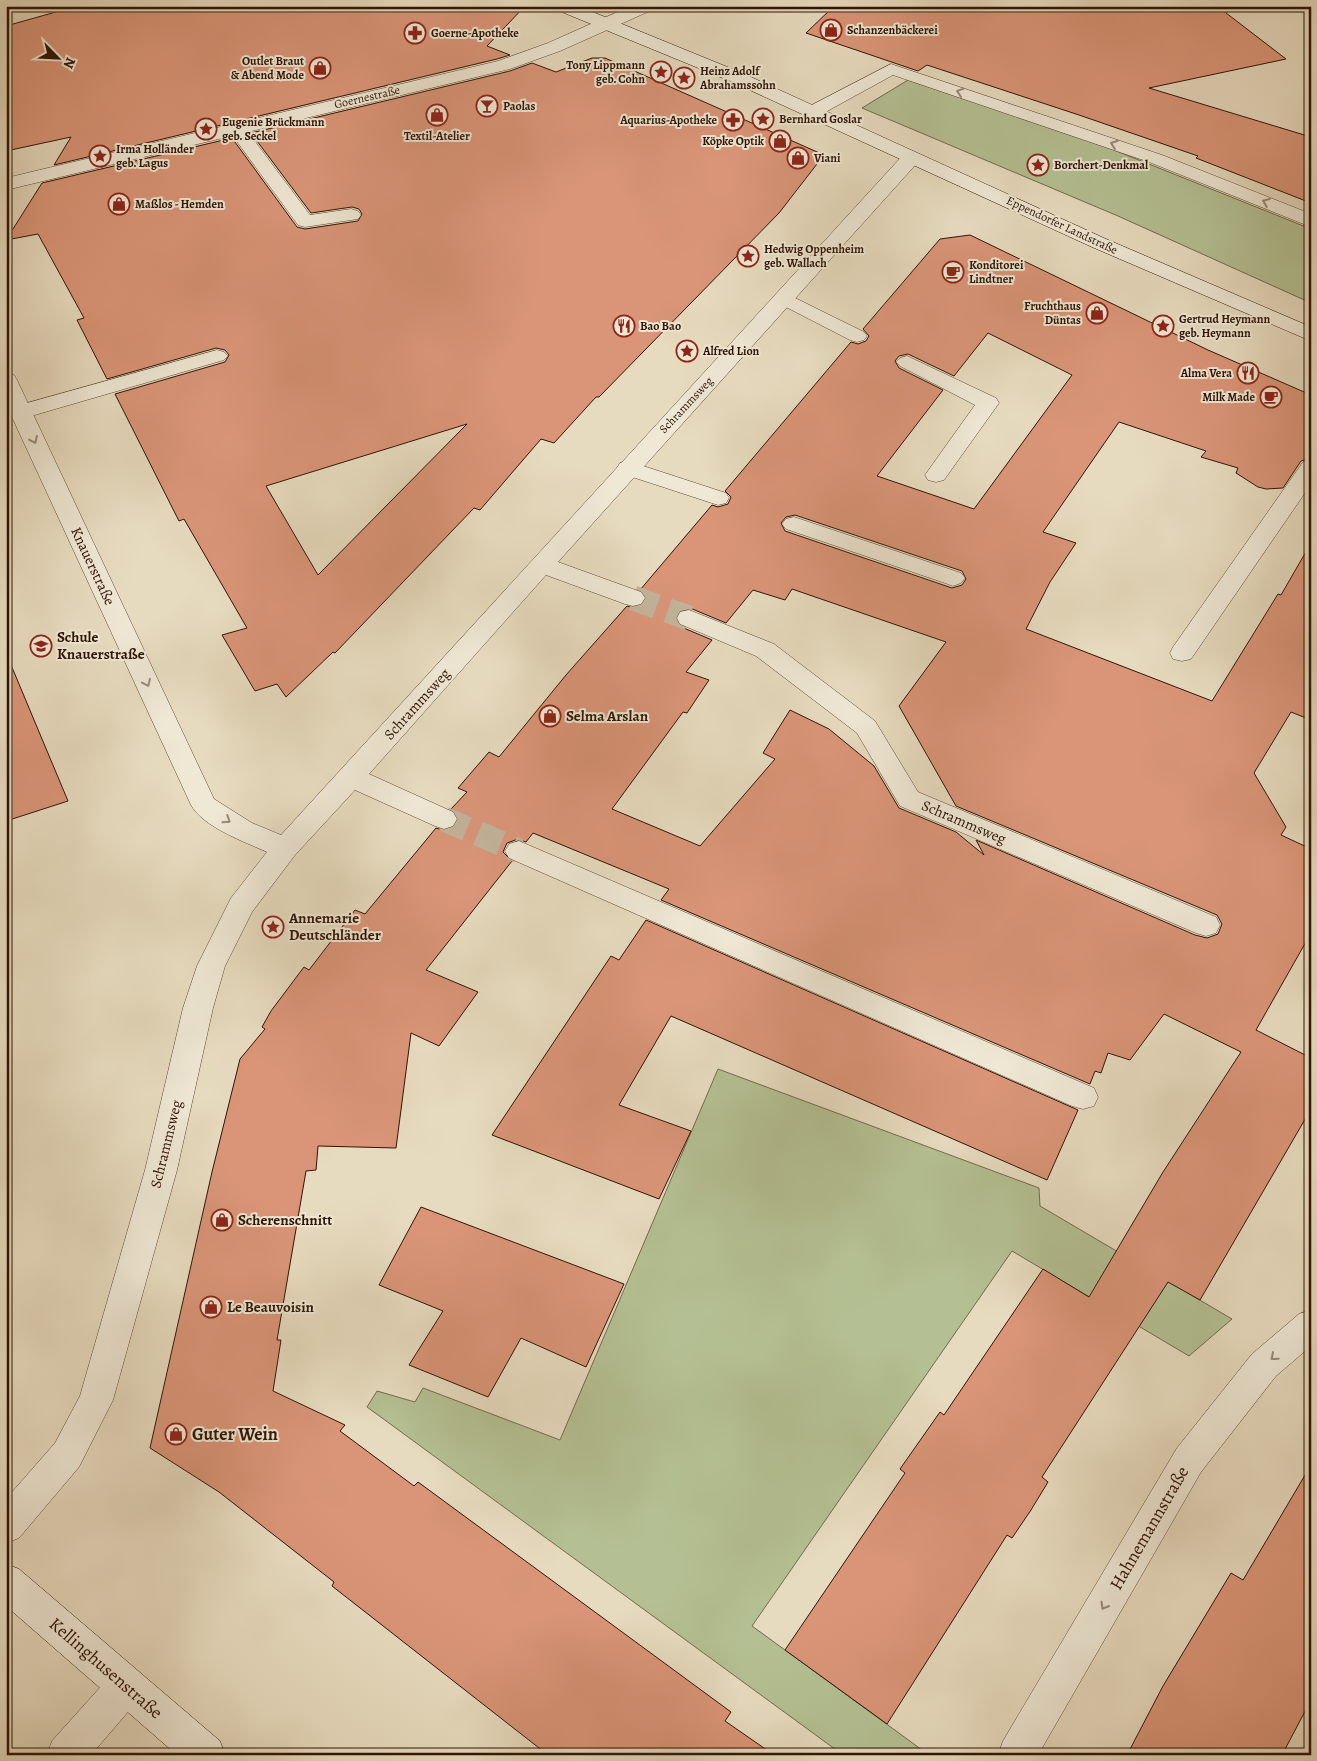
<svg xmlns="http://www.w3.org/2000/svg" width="1317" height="1761" font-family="Alegreya,serif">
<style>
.green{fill:#b4c093;stroke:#726a4c}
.building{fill:#da9578;stroke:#2f1404;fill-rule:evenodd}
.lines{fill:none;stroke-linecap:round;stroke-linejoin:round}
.street-tunnel{stroke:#c2b39a;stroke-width:25;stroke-dasharray:25 12;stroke-linecap:butt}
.lane-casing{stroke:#5d4633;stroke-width:1}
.street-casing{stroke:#5d4633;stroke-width:1}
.secondary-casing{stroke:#2f1404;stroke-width:1}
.lane{fill:#efe8d5;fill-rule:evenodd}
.street{fill:#efe8d5;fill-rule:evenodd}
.secondary{fill:#efe8d5;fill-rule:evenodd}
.oneway{stroke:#998977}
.labels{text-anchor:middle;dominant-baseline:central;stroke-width:4;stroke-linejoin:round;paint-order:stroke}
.far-poi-label{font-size:12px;font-weight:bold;fill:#2f1404;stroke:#efe8d5;text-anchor:start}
.far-street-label{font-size:12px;fill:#2f1404;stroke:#efe8d5}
.street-label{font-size:15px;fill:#2f1404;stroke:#efe8d5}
.poi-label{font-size:15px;font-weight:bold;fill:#2f1404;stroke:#efe8d5;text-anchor:start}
.near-poi-label{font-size:18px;font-weight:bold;fill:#2f1404;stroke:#efe8d5;text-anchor:start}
.near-street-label{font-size:18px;fill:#2f1404;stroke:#efe8d5}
</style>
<rect width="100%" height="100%" fill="#e7dbbf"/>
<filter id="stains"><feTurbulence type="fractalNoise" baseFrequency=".004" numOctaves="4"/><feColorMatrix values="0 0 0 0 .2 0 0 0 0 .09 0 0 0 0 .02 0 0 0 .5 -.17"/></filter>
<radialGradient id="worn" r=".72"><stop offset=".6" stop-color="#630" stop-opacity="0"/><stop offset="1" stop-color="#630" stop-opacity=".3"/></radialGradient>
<!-- green -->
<path class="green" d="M908 80 1109 148 1311 229V303L1118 216 862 108Z
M718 1069 1039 1188 1040 1206 1232 1319 1189 1356 1012 1251 752 1626 929 1755H843L367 1407 377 1391 415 1402 423 1388 560 1440Z"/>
<!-- building -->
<path class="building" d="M77 6H525L487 46 510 55 497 59 54 165 71 137 6 151V26Z
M834 6H1217L1286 59 1149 88 1311 137V203L1196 158 1198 156 1079 115 927 65 918 71 806 33Z
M592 58H605L824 155 779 213 599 397H596L554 443 541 439 480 510 474 508 335 653 333 652 286 697 277 684 255 691 222 635 247 628 184 519 179 521 115 394 225 362 229 355 225 350 216 348 107 379 77 320 84 318 38 234 6 240 42 183 232 138 297 227 305 229 358 221 362 214 359 209 352 207 311 213 251 133 510 71 532 63 556 72ZM467 424 318 575 266 486Z
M970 235 1208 350 1311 395V458L1301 461 1283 488 1266 489 1258 487 1236 473 1238 468 1201 457 1206 451 1119 422 1043 532 1076 543 1050 582 1026 629 1212 701 1278 594 1281 595 1311 543V720L1291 712 1254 773 1286 827 1281 835 1311 849V933L1256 1030 1311 1058V1109L1200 1300 1168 1282 1042 1477 1048 1482 1031 1510 1012 1538 1007 1535 887 1724 785 1650 905 1473 900 1469 940 1412 944 1415 1043 1269 1089 1297 1163 1172 1241 1052 1164 1014 1130 1060 1108 1053 1101 1073 1095 1071 1090 1084 661 900 669 889 533 833 526 842 518 839 507 843 503 852 512 861 426 970 478 992 439 1046 411 1033 396 1148 318 1146 316 1170 306 1171 277 1340H281L273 1391 345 1425 340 1431 414 1486 418 1482 731 1712 725 1721 774 1755H548L332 1586 334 1582 219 1492 150 1448 212 1172 240 1059 265 1029 262 1027 271 1011 304 967 309 970 355 910 365 914 436 828 445 831 455 827 459 818 451 809 467 792 458 788 489 752 499 757 566 675 627 606 633 608 643 605 647 597 640 590 712 505 718 507 728 504 731 497 725 491 851 342 858 344 866 341 869 336 863 329 940 239ZM988 333 1072 375 974 509 877 476 943 390 899 368 895 361 899 356 908 354 954 376ZM795 515 962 571 966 579 962 585 952 588 785 531 781 523 786 517ZM792 589 946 642 899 706 956 806 1217 915 1222 924 1218 934 1207 938 1195 935 976 840 984 855 956 832 899 808 874 766 829 729 790 710 763 753 775 759 700 846 612 809 683 712 687 713 709 680 686 672 712 640 679 626 675 619 678 611 690 608 726 623 753 590 785 600Z
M6 653 68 801 6 821Z
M646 920 1078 1110 1047 1180 671 1016 619 1105 691 1131 659 1199 492 1135 611 956 619 960Z
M421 1207 624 1284 586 1367 521 1338 488 1397 409 1365 443 1311 379 1285Z
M1311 1465V1700L1282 1755H1127L1163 1686 1231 1573 1243 1580Z"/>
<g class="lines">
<!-- street-tunnel -->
<path class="street-tunnel" d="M633 598 689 618
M444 819 519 851"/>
<!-- lane casing -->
<g class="lane-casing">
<path id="lane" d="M236 123 242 124 310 215 351 209 358 211 361 215 358 219 305 227 298 225 227 128 230 124Z
M785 293 864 332 867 336 864 340 857 342 850 340 778 303 775 299 778 295Z
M217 350 224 352 228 356 224 360 21 419 13 417 10 412 13 407Z
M907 356 996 398 999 403 944 480 936 482 928 480 925 475 975 405 900 366 896 362 900 358Z
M1311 460V484L1191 659 1182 661 1173 659 1170 653 1173 647 1303 462Z
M628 461 726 493 729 498 726 503 718 505 620 473 617 468 620 463Z
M794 517 961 573 965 578 961 583 953 586 945 583 786 529 782 524 786 519Z"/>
</g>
<!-- street casing -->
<g class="street-casing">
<path id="street" d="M631 6H654L652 10 560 51 510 69 6 190V178L498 61 548 43Z
M891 64 1162 155 1311 214V227L1149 162 893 75 820 115H808L805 111 808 107Z
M911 152 918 154 920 158 918 162 558 562 641 592 645 598 641 604 633 606 625 604 546 575 369 774 453 812 457 819 453 826 444 829 435 826 355 790 295 855 252 912 225 966 213 1008 177 1170 113 1400 79 1467 19 1538 6 1543V1499L55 1443 80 1396 145 1170 183 1008 197 966 231 898 267 852C245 842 203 827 191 805L6 404V374L14 375 17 380 214 799 252 823 281 835 904 154Z
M689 610 774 644 875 721 918 792 1216 917 1220 925 1216 933 1206 936 1196 933 900 806 857 733 756 656 680 624 677 618 680 612Z
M519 841 1094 1088 1098 1097 1094 1106 1083 1109 1072 1106 509 858 505 851 509 844Z
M1311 1310V1346L1276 1376 1201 1472 1038 1755H998L1003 1741 1177 1448 1252 1354 1299 1314Z
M126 1667 139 1673 145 1686 139 1699 91 1755H47L52 1741 113 1673Z"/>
</g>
<!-- secondary casing -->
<g class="secondary-casing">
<path id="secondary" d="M555 6H578L742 73 1106 239 1311 327V341L1092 247 730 81 557 10Z
M6 1564 19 1569 220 1741 225 1755H177L6 1606Z"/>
</g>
<!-- lane -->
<use href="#lane" class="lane"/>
<!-- street -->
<use href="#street" class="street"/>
<!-- secondary -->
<use href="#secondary" class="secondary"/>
</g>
<!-- one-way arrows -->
<defs><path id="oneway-chevron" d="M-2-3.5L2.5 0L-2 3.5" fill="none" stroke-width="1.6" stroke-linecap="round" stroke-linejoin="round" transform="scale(1.25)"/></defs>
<g class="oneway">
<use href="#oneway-chevron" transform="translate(960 92) rotate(-162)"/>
<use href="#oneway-chevron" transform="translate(1114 144) rotate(-160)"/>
<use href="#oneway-chevron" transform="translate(1266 202) rotate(-158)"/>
<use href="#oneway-chevron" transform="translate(34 440) rotate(65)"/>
<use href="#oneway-chevron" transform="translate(147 683) rotate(65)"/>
<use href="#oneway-chevron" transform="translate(227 820) rotate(33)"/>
<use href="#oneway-chevron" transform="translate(1274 1357) rotate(139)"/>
<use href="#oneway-chevron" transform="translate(1104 1606) rotate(120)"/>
</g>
<!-- icons -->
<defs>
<g id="shop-ring" transform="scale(1.125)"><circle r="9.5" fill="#efe8d5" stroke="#8f2418" stroke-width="1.5"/><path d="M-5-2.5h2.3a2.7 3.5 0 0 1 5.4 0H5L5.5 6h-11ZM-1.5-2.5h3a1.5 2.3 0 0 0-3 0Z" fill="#8f2418"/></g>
<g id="pharmacy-ring" transform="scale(1.125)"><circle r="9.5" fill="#efe8d5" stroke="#8f2418" stroke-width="1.5"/><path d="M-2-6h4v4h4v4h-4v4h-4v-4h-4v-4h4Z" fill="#8f2418"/></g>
<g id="sight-ring" transform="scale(1.125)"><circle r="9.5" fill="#efe8d5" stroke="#8f2418" stroke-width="1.5"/><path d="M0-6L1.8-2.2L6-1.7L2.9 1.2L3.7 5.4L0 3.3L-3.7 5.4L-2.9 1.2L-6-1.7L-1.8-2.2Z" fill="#8f2418"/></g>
<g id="bar-ring" transform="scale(1.125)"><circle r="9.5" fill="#efe8d5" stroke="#8f2418" stroke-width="1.5"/><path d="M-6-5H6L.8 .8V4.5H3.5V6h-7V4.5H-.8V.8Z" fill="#8f2418"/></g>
<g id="cafe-ring" transform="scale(1.125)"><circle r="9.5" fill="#efe8d5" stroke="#8f2418" stroke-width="1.5"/><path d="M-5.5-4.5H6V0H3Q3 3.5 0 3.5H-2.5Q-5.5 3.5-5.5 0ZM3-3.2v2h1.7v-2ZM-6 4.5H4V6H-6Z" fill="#8f2418"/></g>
<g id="restaurant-ring" transform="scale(1.125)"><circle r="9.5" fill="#efe8d5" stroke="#8f2418" stroke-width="1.5"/><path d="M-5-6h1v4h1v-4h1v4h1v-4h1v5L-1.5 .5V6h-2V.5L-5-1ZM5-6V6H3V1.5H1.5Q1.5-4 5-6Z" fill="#8f2418"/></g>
<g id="school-ring" transform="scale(1.125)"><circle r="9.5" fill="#efe8d5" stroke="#8f2418" stroke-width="1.5"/><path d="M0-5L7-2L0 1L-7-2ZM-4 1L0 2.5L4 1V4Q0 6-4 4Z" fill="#8f2418"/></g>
</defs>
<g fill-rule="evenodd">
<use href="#shop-ring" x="831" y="30"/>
<use href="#pharmacy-ring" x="415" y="33"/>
<use href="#shop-ring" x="320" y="68"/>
<use href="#sight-ring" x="661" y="72"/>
<use href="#sight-ring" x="684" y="78"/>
<use href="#bar-ring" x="487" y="106"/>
<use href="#shop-ring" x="437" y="115"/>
<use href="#sight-ring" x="763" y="119"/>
<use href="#pharmacy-ring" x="733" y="120"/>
<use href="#sight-ring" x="206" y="129"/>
<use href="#shop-ring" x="780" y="141"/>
<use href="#sight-ring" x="100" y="156"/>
<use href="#shop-ring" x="798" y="158"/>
<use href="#sight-ring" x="1038" y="165"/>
<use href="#shop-ring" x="119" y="204"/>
<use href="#sight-ring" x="748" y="256"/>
<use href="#cafe-ring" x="953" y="272"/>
<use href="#shop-ring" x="1097" y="313"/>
<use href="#restaurant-ring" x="624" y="326"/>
<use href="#sight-ring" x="1163" y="326"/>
<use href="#sight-ring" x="687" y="351"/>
<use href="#restaurant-ring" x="1248" y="373"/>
<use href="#cafe-ring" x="1271" y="397"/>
<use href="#school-ring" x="41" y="646"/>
<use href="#shop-ring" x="550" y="716"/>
<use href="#sight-ring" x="273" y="927"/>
<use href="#shop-ring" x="222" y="1220"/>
<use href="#shop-ring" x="211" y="1307"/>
<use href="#shop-ring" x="176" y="1434"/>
</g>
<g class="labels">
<!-- far-poi labels -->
<g class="far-poi-label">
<text x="847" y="30">Schanzenbäckerei</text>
<text x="431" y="33">Goerne-Apotheke</text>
<text x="304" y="61" text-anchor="end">Outlet Braut<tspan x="304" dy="14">&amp; Abend Mode</tspan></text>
<text x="645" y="65" text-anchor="end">Tony Lippmann<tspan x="645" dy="14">geb. Cohn</tspan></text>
<text x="700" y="71">Heinz Adolf<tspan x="700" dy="14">Abrahamssohn</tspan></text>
<text x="503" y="106">Paolas</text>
<text x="779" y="119">Bernhard Goslar</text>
<text x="717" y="120" text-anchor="end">Aquarius-Apotheke</text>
<text x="222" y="122">Eugenie Brückmann<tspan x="222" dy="14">geb. Seckel</tspan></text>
<text x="437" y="136" text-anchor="middle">Textil-Atelier</text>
<text x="764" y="141" text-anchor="end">Köpke Optik</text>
<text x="116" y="149">Irma Holländer<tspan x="116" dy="14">geb. Lagus</tspan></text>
<text x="814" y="158">Viani</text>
<text x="1054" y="165">Borchert-Denkmal</text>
<text x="135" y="204">Maßlos - Hemden</text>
<text x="764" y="249">Hedwig Oppenheim<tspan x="764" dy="14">geb. Wallach</tspan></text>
<text x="969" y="265">Konditorei<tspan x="969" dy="14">Lindtner</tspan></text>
<text x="1081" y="306" text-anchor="end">Fruchthaus<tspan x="1081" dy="14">Düntas</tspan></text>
<text x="1179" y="319">Gertrud Heymann<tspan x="1179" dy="14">geb. Heymann</tspan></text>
<text x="640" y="326">Bao Bao</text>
<text x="703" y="351">Alfred Lion</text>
<text x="1232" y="373" text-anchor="end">Alma Vera</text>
<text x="1255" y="397" text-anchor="end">Milk Made</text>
</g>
<!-- far-street labels -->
<g class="far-street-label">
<text transform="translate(367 97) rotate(-13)">Goernestraße</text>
<text transform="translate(1062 225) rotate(25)">Eppendorfer Landstraße</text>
<text transform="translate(686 405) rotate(-47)">Schrammsweg</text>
</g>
<!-- street labels -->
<g class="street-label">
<text transform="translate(93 566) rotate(65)">Knauerstraße</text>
<text transform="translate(417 704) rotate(-48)">Schrammsweg</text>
<text transform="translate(964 822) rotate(23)">Schrammsweg</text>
<text transform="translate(166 1144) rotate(-76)">Schrammsweg</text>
</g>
<!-- poi labels -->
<g class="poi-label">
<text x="57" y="637">Schule<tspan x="57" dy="17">Knauerstraße</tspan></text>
<text x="566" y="716">Selma Arslan</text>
<text x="289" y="918">Annemarie<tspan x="289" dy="17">Deutschländer</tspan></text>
<text x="238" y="1220">Scherenschnitt</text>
<text x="227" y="1307">Le Beauvoisin</text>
</g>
<!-- near-poi labels -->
<g class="near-poi-label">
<text x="192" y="1434">Guter Wein</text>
</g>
<!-- near-street labels -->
<g class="near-street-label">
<text transform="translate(1149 1528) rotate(-60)">Hahnemannstraße</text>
<text transform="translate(106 1668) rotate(41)">Kellinghusenstraße</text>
</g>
</g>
<!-- margin -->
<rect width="1317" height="1761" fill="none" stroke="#e7dbbf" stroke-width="25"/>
<rect x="8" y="8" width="1302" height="1746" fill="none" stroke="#2f1404" stroke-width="2.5"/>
<rect x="12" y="12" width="1292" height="1736" fill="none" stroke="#2f1404"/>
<!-- north arrow -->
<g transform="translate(58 58) rotate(114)" stroke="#efe8d5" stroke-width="4" paint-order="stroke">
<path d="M0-4L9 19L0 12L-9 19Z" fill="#2f1404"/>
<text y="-8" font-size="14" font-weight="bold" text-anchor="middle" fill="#2f1404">N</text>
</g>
<rect width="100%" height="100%" filter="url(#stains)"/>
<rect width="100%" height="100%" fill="url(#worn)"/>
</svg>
